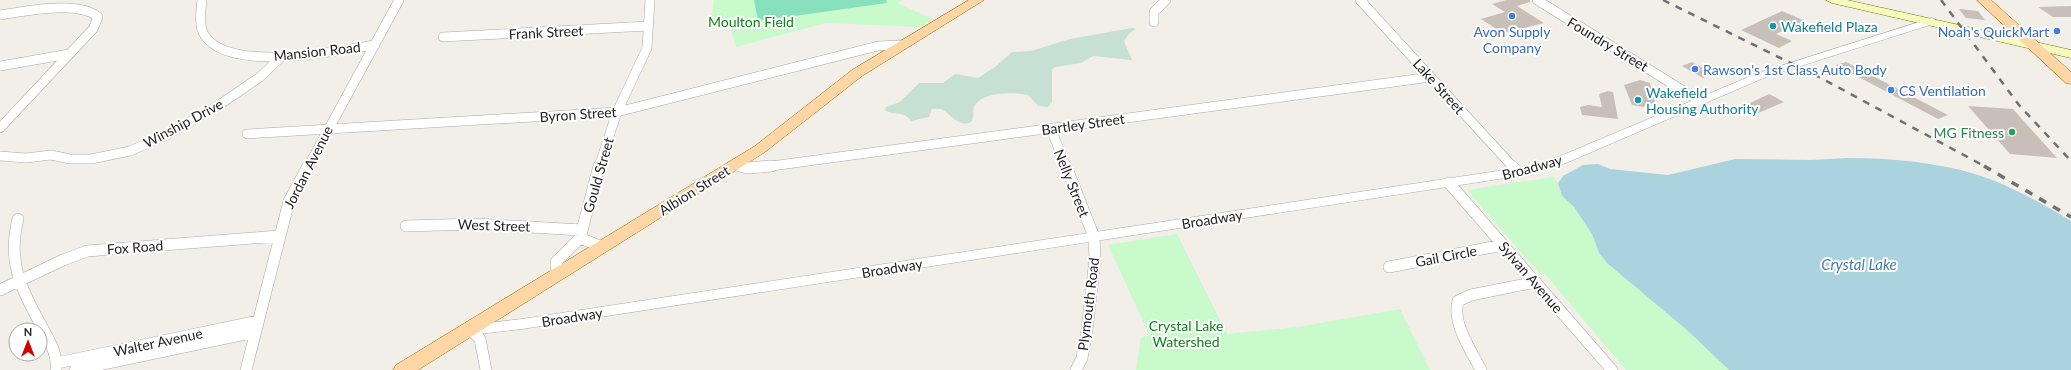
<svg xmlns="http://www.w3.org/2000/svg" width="2071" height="370" font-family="Lato,sans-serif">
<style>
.wetland{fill:#c6e0d4}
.park{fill:#c8facc}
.pitch{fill:#88e0be}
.water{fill:#aad3df}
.building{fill:#c7bfb8}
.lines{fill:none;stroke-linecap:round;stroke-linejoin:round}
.minor-far1-casing{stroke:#a9a9a9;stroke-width:10}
.minor-casing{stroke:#a9a9a9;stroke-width:12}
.tertiary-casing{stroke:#a9a9a9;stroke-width:1}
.secondary-casing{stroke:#707d05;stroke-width:1}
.primary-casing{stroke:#a06b00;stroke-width:1}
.minor-far1{stroke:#fff;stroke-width:9}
.minor{stroke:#fff;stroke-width:11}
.tertiary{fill:#fff;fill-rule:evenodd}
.secondary{fill:#f7fabf;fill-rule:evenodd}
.primary{fill:#fcd6a4;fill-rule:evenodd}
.rail-far1{stroke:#707070;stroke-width:2.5;stroke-dasharray:7 7;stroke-linecap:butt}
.rail{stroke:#707070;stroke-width:3.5;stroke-dasharray:8 8;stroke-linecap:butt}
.shop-dot{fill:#3f7fe0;stroke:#fff;stroke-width:1.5}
.culture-dot{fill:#0f9aa8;stroke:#fff;stroke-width:1.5}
.leisure-dot{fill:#2e9e5b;stroke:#fff;stroke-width:1.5}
.labels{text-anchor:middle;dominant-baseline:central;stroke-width:4;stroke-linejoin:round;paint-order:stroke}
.park-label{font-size:14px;fill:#0c8416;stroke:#fff}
.culture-label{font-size:14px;fill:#0d838f;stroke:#fff;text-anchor:start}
.shop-label{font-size:14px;fill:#366cbe;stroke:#fff;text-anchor:start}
.street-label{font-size:14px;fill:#222;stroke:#fff}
.leisure-label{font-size:14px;fill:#27864d;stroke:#fff;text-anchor:end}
.water-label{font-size:15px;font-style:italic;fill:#4a7aab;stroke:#fff}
</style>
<rect width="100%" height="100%" fill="#f2efe9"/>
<!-- wetland -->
<path class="wetland" d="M1132 28 1136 29 1130 33 1124 41 1132 60 1093 56 1081 63 1055 67 1052 70V102L1048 107 1038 106 1028 95C1015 92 981 91 974 107 972 112 975 117 971 122 957 128 952 114 941 109H932L929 117 911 121C904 110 893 116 885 110L886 107 900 102 919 83H943L955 74 978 78 995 67 1012 52 1031 51 1070 39Z"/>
<!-- park -->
<path class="park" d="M714 0H903L897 3 933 19 920 27 825 23 736 47 729 23 710 26Z
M1553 177 1558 183 1562 196 1574 207 1592 234 1599 253 1607 263 1688 331 1729 370H1626L1545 274 1541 275 1467 190Z
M1177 234 1227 334 1298 327 1400 309 1430 370H1136L1141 337 1150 336 1108 245Z"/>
<!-- pitch -->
<path class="pitch" d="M754 0H886L887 3 758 21Z"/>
<!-- water -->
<path class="water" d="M1848 158C1890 158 1935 162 1975 174 2008 184 2041 203 2071 221V370H1729L1688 331 1607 263 1599 253 1592 234 1574 207 1562 196 1558 183 1563 176 1583 165 1598 164 1610 169 1668 175 1735 159 1811 160Z"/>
<!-- building -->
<path class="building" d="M1506 0H1530V2L1517 6 1544 23 1503 33 1481 19 1505 12 1492 4Z
M2071 6V17H2053L2038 7Z
M1959 9 1978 11 1985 20 1966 18Z
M1782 11 1805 21 1776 34 1792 41 1779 48 1741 30Z
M1692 62 1714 74 1703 78 1682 66Z
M1846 62 1948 115 1938 119 1836 65Z
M1640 80 1650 83 1655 102 1643 107 1632 105 1624 85Z
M1608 91 1613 92 1618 119 1582 115 1580 107 1588 105 1602 107 1599 94Z
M1769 94 1784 102 1751 116 1737 109Z
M1968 106 2013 109 2057 158 2010 154Z"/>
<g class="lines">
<!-- minor-far1 casing -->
<g class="minor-far1-casing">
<path id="minor-far1" d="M202 0C201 11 198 26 205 36 231 73 336 51 375 45
M1360 0 1513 167
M1537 0 1700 101
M0 15C25 11 78 0 98 17L93 29 0 128
M1154 22V12L1166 0
M443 37 648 26
M0 66 69 54
M1051 129 1066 167
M247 134 617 112 878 46 902 45
M0 156 26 158 51 155 70 159H91L130 151 167 135 219 105 260 77 281 57
M735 165 743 167
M308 167 399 0
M599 167 617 112 647 48 650 0
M764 167 1431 77"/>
</g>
<!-- minor casing -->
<g class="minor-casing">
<path id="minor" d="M739 166 747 168 772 166
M1066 166 1094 237 1095 259 1087 330 1082 358 1076 370
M1512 166 1518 172
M1449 183 1612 370
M18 219C7 262 21 289 42 327 49 340 58 354 56 370
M406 226 476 224 582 230
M580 238 602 247
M1389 267 1503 245
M556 275V262L580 238 599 166
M0 290 63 260 87 251 279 236
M470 330 480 339 486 370
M57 363 258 321
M75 370 255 332
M246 370 289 201 308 166
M1481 370C1471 350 1452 324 1458 301L1471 295 1536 282"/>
</g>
<!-- tertiary casing -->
<g class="tertiary-casing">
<path id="tertiary" d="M1932 18 1937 21 1936 23 1766 77 1566 163 1525 175 522 329 470 335 465 334 462 330 465 326 470 325 522 319 1524 167 1558 157 1758 73Z"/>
</g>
<!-- secondary casing -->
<g class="secondary-casing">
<path id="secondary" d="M1826 0H1847L2071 50V58L1832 3Z"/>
</g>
<!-- primary casing -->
<g class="primary-casing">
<path id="primary" d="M969 0H984L862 76 765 152 418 370H393L396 365 755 146 852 70Z
M1977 0H1991L2071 72V84L2066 83Z"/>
</g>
<!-- minor-far1 -->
<use href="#minor-far1" class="minor-far1"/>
<!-- minor -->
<use href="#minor" class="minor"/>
<!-- tertiary -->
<use href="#tertiary" class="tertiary"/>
<!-- secondary -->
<use href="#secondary" class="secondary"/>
<!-- primary -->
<use href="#primary" class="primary"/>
<!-- rail-far1 -->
<path class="rail-far1" d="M1663 0 1819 77 1986 167
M1941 0 2019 105 2071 161"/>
<!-- rail -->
<path class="rail" d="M1984 166 2071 217"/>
</g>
<!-- markers -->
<g class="shop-dot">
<circle cx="1512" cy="16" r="4"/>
<circle cx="2057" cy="31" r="4"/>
<circle cx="1695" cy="69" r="4"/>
<circle cx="1891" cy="90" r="4"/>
</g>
<g class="culture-dot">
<circle cx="1773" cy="26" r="4"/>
<circle cx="1638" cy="100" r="4"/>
</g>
<circle class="leisure-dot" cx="2012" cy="132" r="4"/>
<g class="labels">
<!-- park labels -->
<g class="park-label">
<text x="751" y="21">Moulton Field</text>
<text x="1186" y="325">Crystal Lake<tspan x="1186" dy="16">Watershed</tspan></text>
</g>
<!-- culture labels -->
<g class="culture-label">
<text x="1781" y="26">Wakefield Plaza</text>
<text x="1646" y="92">Wakefield<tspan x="1646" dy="16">Housing Authority</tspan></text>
</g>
<!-- shop labels -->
<g class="shop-label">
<text x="1512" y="31" text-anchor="middle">Avon Supply<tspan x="1512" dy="16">Company</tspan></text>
<text x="2049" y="31" text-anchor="end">Noah's QuickMart</text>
<text x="1703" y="69">Rawson's 1st Class Auto Body</text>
<text x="1899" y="90">CS Ventilation</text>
</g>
<!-- street labels -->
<g class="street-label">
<text transform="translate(546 32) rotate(-3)">Frank Street</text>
<text transform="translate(1608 44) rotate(31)">Foundry Street</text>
<text transform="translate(317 51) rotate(-6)">Mansion Road</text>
<text transform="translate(1439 86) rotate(48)">Lake Street</text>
<text transform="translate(578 114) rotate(-4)">Byron Street</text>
<text transform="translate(183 123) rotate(-28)">Winship Drive</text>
<text transform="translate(1083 124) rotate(-8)">Bartley Street</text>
<text transform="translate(308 167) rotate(-63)">Jordan Avenue</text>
<text transform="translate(1532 167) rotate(-15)">Broadway</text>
<text transform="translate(598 175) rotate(-74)">Gould Street</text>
<text transform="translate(1072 183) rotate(68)">Nelly Street</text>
<text transform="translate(694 190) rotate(-32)">Albion Street</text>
<text transform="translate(1212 219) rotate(-9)">Broadway</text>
<text transform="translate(494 225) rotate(2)">West Street</text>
<text transform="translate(135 247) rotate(-4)">Fox Road</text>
<text transform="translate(1446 256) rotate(-11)">Gail Circle</text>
<text transform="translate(892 268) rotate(-9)">Broadway</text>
<text transform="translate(1531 277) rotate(49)">Sylvan Avenue</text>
<text transform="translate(1088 304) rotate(-83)">Plymouth Road</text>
<text transform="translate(572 317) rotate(-9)">Broadway</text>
<text transform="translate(158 342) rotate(-12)">Walter Avenue</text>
</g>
<!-- leisure labels -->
<g class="leisure-label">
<text x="2004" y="132">MG Fitness</text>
</g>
<!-- water labels -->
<g class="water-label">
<text x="1859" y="264">Crystal Lake</text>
</g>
</g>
<!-- north arrow -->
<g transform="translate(28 342)"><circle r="19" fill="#ffffff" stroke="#a7a7a7"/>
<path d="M0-3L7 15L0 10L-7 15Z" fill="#d40000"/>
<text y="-6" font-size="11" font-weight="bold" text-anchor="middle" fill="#222222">N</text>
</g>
</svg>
